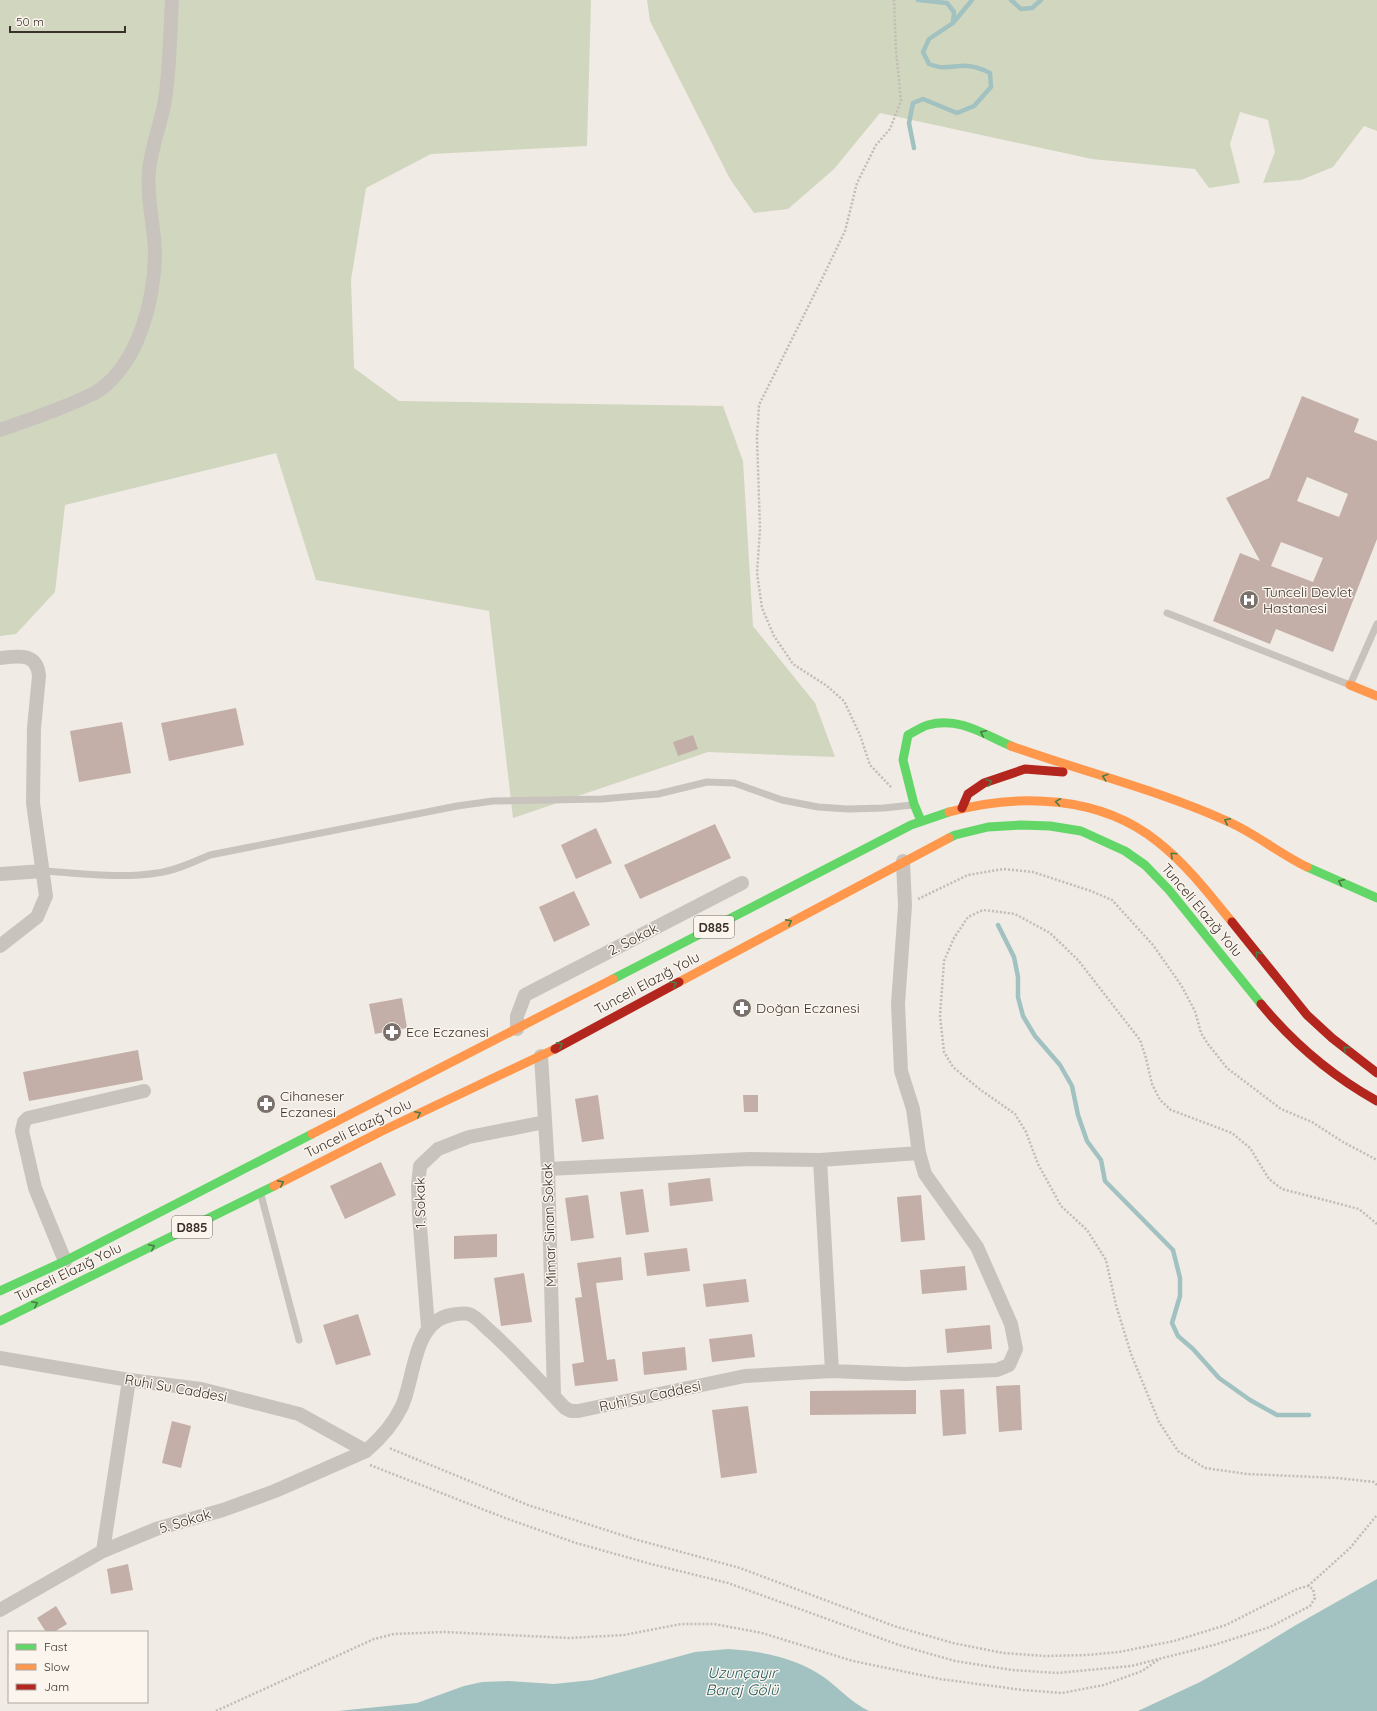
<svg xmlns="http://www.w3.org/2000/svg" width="1377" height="1711" font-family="Quicksand,sans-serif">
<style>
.green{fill:#d1d6bf}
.water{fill:#a1c2c1}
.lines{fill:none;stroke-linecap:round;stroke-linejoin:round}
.stream{stroke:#a1c2c1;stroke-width:4.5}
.building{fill:#c3afa7;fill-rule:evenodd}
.path{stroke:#c2bbb6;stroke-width:2.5;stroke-dasharray:2 2;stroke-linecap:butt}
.lane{stroke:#c9c3be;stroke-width:7}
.street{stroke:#c9c3be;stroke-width:14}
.fast{stroke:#63d668;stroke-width:9}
.slow{stroke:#ff974d;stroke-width:9}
.jam{stroke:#b3261e;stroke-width:9}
.oneway{stroke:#4d7b46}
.labels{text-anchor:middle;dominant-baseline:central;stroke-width:3;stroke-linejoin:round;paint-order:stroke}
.shield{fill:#fbf5ee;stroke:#756b66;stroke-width:1}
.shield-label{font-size:13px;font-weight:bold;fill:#3b302b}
.poi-label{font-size:14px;fill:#3b302b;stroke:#fbf5ee;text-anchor:start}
.street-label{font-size:14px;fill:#3b302b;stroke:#fbf5ee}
.water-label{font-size:15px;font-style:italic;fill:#1f5a5e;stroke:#fbf5ee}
</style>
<rect width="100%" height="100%" fill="#f0ebe5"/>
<!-- green -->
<path class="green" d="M0 0H591L587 146 431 154 366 188 351 280 354 368 399 401 723 406 743 461 753 626 815 703 835 757 708 752 513 818 489 611 316 580 276 453 65 505 55 592 16 634 0 636Z
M647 0H1377V131L1364 126 1333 167 1301 180 1263 183 1275 152 1268 120 1240 112 1230 144 1240 183 1209 188 1195 169 1092 159 880 113 834 169 788 209 754 213 730 179 650 21Z"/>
<!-- water -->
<path class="water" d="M1377 1579V1711H1138L1200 1682 1232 1664 1296 1625Z
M728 1649C762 1651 797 1658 825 1678 840 1689 852 1703 869 1711H338L417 1703 464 1686 482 1682 509 1681 554 1684 592 1680 695 1652Z"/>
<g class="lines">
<!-- stream -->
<path class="stream" d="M1011 0 1021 9 1032 8 1041 0
M953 23 972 0
M914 148 909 123 913 103 923 99 957 113 974 106 991 87 990 73C980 68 971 65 960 66 945 67 943 69 929 64L923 52 929 39 953 23 954 12 947 3 918 0
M998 925 1014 957 1018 977V997L1023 1016 1035 1036 1060 1065 1072 1086 1078 1115 1087 1141 1101 1160 1105 1181 1173 1250 1180 1278V1296L1172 1323 1178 1336 1193 1349 1219 1378 1250 1400 1277 1415H1309"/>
</g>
<!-- building -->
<path class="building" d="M1302 396 1359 419 1354 432 1377 441V539L1333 652 1276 629 1270 644 1213 621 1240 553 1260 561 1226 498 1269 478ZM1307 477 1348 494 1339 517 1297 501ZM1281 542 1323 558 1313 582 1271 566Z
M236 708 244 745 169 761 161 723Z
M122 722 131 773 79 782 70 731Z
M693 735 698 749 678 756 673 742Z
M715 824 731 858 640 899 624 865Z
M596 828 612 863 576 879 561 845Z
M574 891 590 925 554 942 539 907Z
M402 998 407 1028 375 1034 369 1004Z
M138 1050 143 1080 29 1101 23 1072Z
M598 1095 604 1139 582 1142 575 1099Z
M743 1095H758V1112H744Z
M381 1162 396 1195 345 1219 330 1186Z
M710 1178 713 1201 670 1206 668 1183Z
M643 1189 649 1232 626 1235 620 1192Z
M588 1195 594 1238 571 1241 565 1198Z
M921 1195 925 1240 901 1242 897 1197Z
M497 1234V1257L454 1259V1236Z
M687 1248 690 1271 647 1276 644 1253Z
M621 1257 623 1280 596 1283 607 1360 615 1359 618 1381 575 1386 572 1364 584 1362 575 1298 582 1297 577 1263Z
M965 1266 967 1290 922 1294 920 1270Z
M524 1273 532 1322 501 1326 494 1278Z
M746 1279 749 1302 706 1307 703 1284Z
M358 1314 371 1355 336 1365 323 1325Z
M990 1325 992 1349 947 1353 945 1329Z
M752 1334 755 1357 712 1362 709 1339Z
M685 1347 687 1370 644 1375 642 1352Z
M1020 1385 1022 1430 999 1432 996 1386Z
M964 1389 966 1434 943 1436 940 1390Z
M916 1390V1414L810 1415V1391Z
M748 1406 757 1473 721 1478 712 1410Z
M172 1421 191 1426 181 1468 162 1463Z
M128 1564 133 1590 111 1594 107 1569Z
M56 1606 67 1624 54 1632H46L37 1618Z"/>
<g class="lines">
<!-- path -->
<path class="path" d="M891 787 870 765 860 735 844 701 827 686 793 664 774 636 762 608 757 573 760 529 757 438 759 405 820 283 845 231 857 183 876 145 890 129 901 101 896 50 894 0
M918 899 968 875 1003 869 1033 872 1091 891 1112 900 1153 945 1181 985 1195 1011 1201 1033 1208 1044 1227 1068 1281 1109 1312 1122 1343 1142 1377 1160
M1377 1224 1359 1209 1282 1189 1269 1179 1250 1148 1232 1133 1171 1110 1160 1100 1152 1084 1146 1058 1140 1040 1078 960 1050 933 1015 914 983 910 968 917 954 938 944 961 940 1016 944 1052 953 1067 978 1088 1015 1114 1026 1132 1038 1164 1061 1206 1087 1230 1106 1260 1116 1305 1131 1354 1159 1422 1178 1451 1205 1468 1247 1474 1338 1478 1374 1482 1377 1485
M370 1465 505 1518 576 1543 651 1564 728 1583 899 1645 955 1661 1012 1670 1057 1673 1131 1666 1214 1645 1270 1627 1310 1606 1315 1598 1313 1589 1308 1586 1297 1589 1226 1625 1174 1641 1119 1652 1087 1655 1045 1656 1003 1653 953 1643 894 1626 740 1568 634 1539 528 1505 389 1448
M1308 1586 1350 1548 1377 1515
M216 1711 374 1639 394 1634 444 1632 570 1638 624 1635 681 1624H714L762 1633 853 1661 940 1679 1023 1690 1062 1693 1104 1685 1142 1671 1158 1660"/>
<!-- lane -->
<path class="lane" d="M1167 613 1350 685 1377 624
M43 871C80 873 120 879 157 873 175 871 193 862 210 855L457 806 493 801 602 799 658 794 707 782 734 783 782 800 818 807 848 809 884 808 912 805
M261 1195 299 1340"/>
<!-- street -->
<path class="street" d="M0 430C23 422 46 414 68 405 79 400 91 396 101 389 139 360 154 301 155 255 155 227 146 199 149 171 151 147 161 124 165 100 170 67 170 33 172 0
M0 658C18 656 37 652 39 676L34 728 33 803 46 896 37 917 0 946
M0 874 43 871
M517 1029V1016L525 995 742 883
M541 1056 548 1169 554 1395
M820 1160 832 1371
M548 1169 749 1159 820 1160 919 1153
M65 1261 35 1188 22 1131 24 1122 28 1118 144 1091
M428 1327 419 1214 418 1186 420 1166 438 1149 469 1137 545 1122
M0 1358 129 1380 201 1389 299 1414 366 1451
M103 1551 129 1380
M0 1610 103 1551 156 1529 223 1510 275 1491 366 1451C380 1439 394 1423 402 1406 415 1377 413 1322 451 1315 456 1314 464 1313 469 1314 477 1317 484 1326 490 1331 517 1355 540 1382 565 1408L571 1411H578L745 1376 832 1371 905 1374 997 1370 1009 1365 1016 1349 1011 1324 977 1247 925 1174 919 1153 913 1109 901 1071 898 1004 905 906 903 861"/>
<!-- fast -->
<path class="fast" d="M921 821 914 804 903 760 908 735C914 732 921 727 928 725 959 716 985 735 1011 746
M949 838 955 835 988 827 1021 825 1050 826 1081 831 1125 851 1145 865 1169 890 1261 1004
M1307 867 1377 898
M613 979 911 825 949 812
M0 1291 65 1261 312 1134
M0 1321 274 1186"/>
<!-- slow -->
<path class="slow" d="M1350 685 1377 696
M1011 746C1084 772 1159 790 1229 822 1256 834 1280 854 1307 867
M949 812C1018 793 1100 795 1158 842 1187 865 1209 894 1232 922
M679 982 949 838
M312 1134 613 979
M274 1186 382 1131 555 1049"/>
<!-- jam -->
<path class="jam" d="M962 808 968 794 984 783 1025 769 1063 772
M1232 922 1307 1015 1332 1038 1377 1073
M1261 1004C1294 1044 1332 1076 1377 1101
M555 1049 679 982"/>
</g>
<!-- one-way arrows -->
<defs><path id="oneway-chevron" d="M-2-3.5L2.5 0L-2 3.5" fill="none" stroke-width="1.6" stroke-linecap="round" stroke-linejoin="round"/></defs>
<g class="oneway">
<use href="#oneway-chevron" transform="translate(983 733) rotate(-154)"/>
<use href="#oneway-chevron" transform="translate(1105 777) rotate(-163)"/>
<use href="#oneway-chevron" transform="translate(989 782) rotate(-21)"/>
<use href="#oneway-chevron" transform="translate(1058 802) rotate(-172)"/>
<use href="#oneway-chevron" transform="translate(1227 821) rotate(-155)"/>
<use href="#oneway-chevron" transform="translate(1173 855) rotate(-137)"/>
<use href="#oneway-chevron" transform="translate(1341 882) rotate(-156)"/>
<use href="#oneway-chevron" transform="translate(789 922) rotate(-28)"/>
<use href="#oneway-chevron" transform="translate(1258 954) rotate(-129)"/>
<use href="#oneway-chevron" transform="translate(674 984) rotate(-28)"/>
<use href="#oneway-chevron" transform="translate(560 1045) rotate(-28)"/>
<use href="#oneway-chevron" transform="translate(1346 1049) rotate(-140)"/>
<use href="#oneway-chevron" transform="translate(418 1114) rotate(-26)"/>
<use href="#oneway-chevron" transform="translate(281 1183) rotate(-27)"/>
<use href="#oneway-chevron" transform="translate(152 1247) rotate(-26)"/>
<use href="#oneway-chevron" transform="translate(35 1304) rotate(-26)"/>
</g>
<!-- icons -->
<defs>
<g id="hospital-disc" transform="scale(1)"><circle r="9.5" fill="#7a716c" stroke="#fbf5ee"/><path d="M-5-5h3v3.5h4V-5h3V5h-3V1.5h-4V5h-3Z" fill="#fff"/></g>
<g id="pharmacy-disc" transform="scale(1)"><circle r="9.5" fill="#7a716c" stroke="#fbf5ee"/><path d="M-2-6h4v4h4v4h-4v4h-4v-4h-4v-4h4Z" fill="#fff"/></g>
</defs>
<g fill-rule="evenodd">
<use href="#hospital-disc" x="1249" y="600"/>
<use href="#pharmacy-disc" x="742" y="1008"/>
<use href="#pharmacy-disc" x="392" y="1032"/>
<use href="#pharmacy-disc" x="266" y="1104"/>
</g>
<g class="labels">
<!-- shield labels -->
<g class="shield">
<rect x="694" y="916" width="40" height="22" rx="3"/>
<rect x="172" y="1216" width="40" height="22" rx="3"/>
</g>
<g class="shield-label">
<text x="714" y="927">D885</text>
<text x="192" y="1227">D885</text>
</g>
<!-- poi labels -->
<g class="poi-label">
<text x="1263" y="592">Tunceli Devlet<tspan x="1263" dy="16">Hastanesi</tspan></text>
<text x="756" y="1008">Doğan Eczanesi</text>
<text x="406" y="1032">Ece Eczanesi</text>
<text x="280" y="1096">Cihaneser<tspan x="280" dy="16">Eczanesi</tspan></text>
</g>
<!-- street labels -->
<g class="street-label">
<text transform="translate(1202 910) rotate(50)">Tunceli Elazığ Yolu</text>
<text transform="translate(633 939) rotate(-27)">2. Sokak</text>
<text transform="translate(647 983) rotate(-28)">Tunceli Elazığ Yolu</text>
<text transform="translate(358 1128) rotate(-26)">Tunceli Elazığ Yolu</text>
<text transform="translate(420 1203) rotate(-91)">1. Sokak</text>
<text transform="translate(549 1225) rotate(-92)">Mimar Sinan Sokak</text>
<text transform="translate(68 1272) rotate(-26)">Tunceli Elazığ Yolu</text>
<text transform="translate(176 1388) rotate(10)">Ruhi Su Caddesi</text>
<text transform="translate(650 1396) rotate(-12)">Ruhi Su Caddesi</text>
<text transform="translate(185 1521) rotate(-17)">5. Sokak</text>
</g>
<!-- water labels -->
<g class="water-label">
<text x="742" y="1672">Uzunçayır<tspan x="742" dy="17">Baraj Gölü</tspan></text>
</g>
</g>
<!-- legend -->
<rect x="8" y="1631" width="140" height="72" fill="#fbf5ee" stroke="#aea6a0"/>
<rect x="16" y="1644" width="20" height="6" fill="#63d668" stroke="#aea6a0"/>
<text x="44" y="1651" font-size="12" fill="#3b302b">Fast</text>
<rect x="16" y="1664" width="20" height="6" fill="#ff974d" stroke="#aea6a0"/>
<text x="44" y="1671" font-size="12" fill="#3b302b">Slow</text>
<rect x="16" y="1684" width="20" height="6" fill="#b3261e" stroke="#aea6a0"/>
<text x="44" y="1691" font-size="12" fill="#3b302b">Jam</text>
<!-- scale -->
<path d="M10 26v6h115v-6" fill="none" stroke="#3b302b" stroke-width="2"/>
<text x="16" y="26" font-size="12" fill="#3b302b" stroke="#fbf5ee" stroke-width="3" paint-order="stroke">50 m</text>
</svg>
